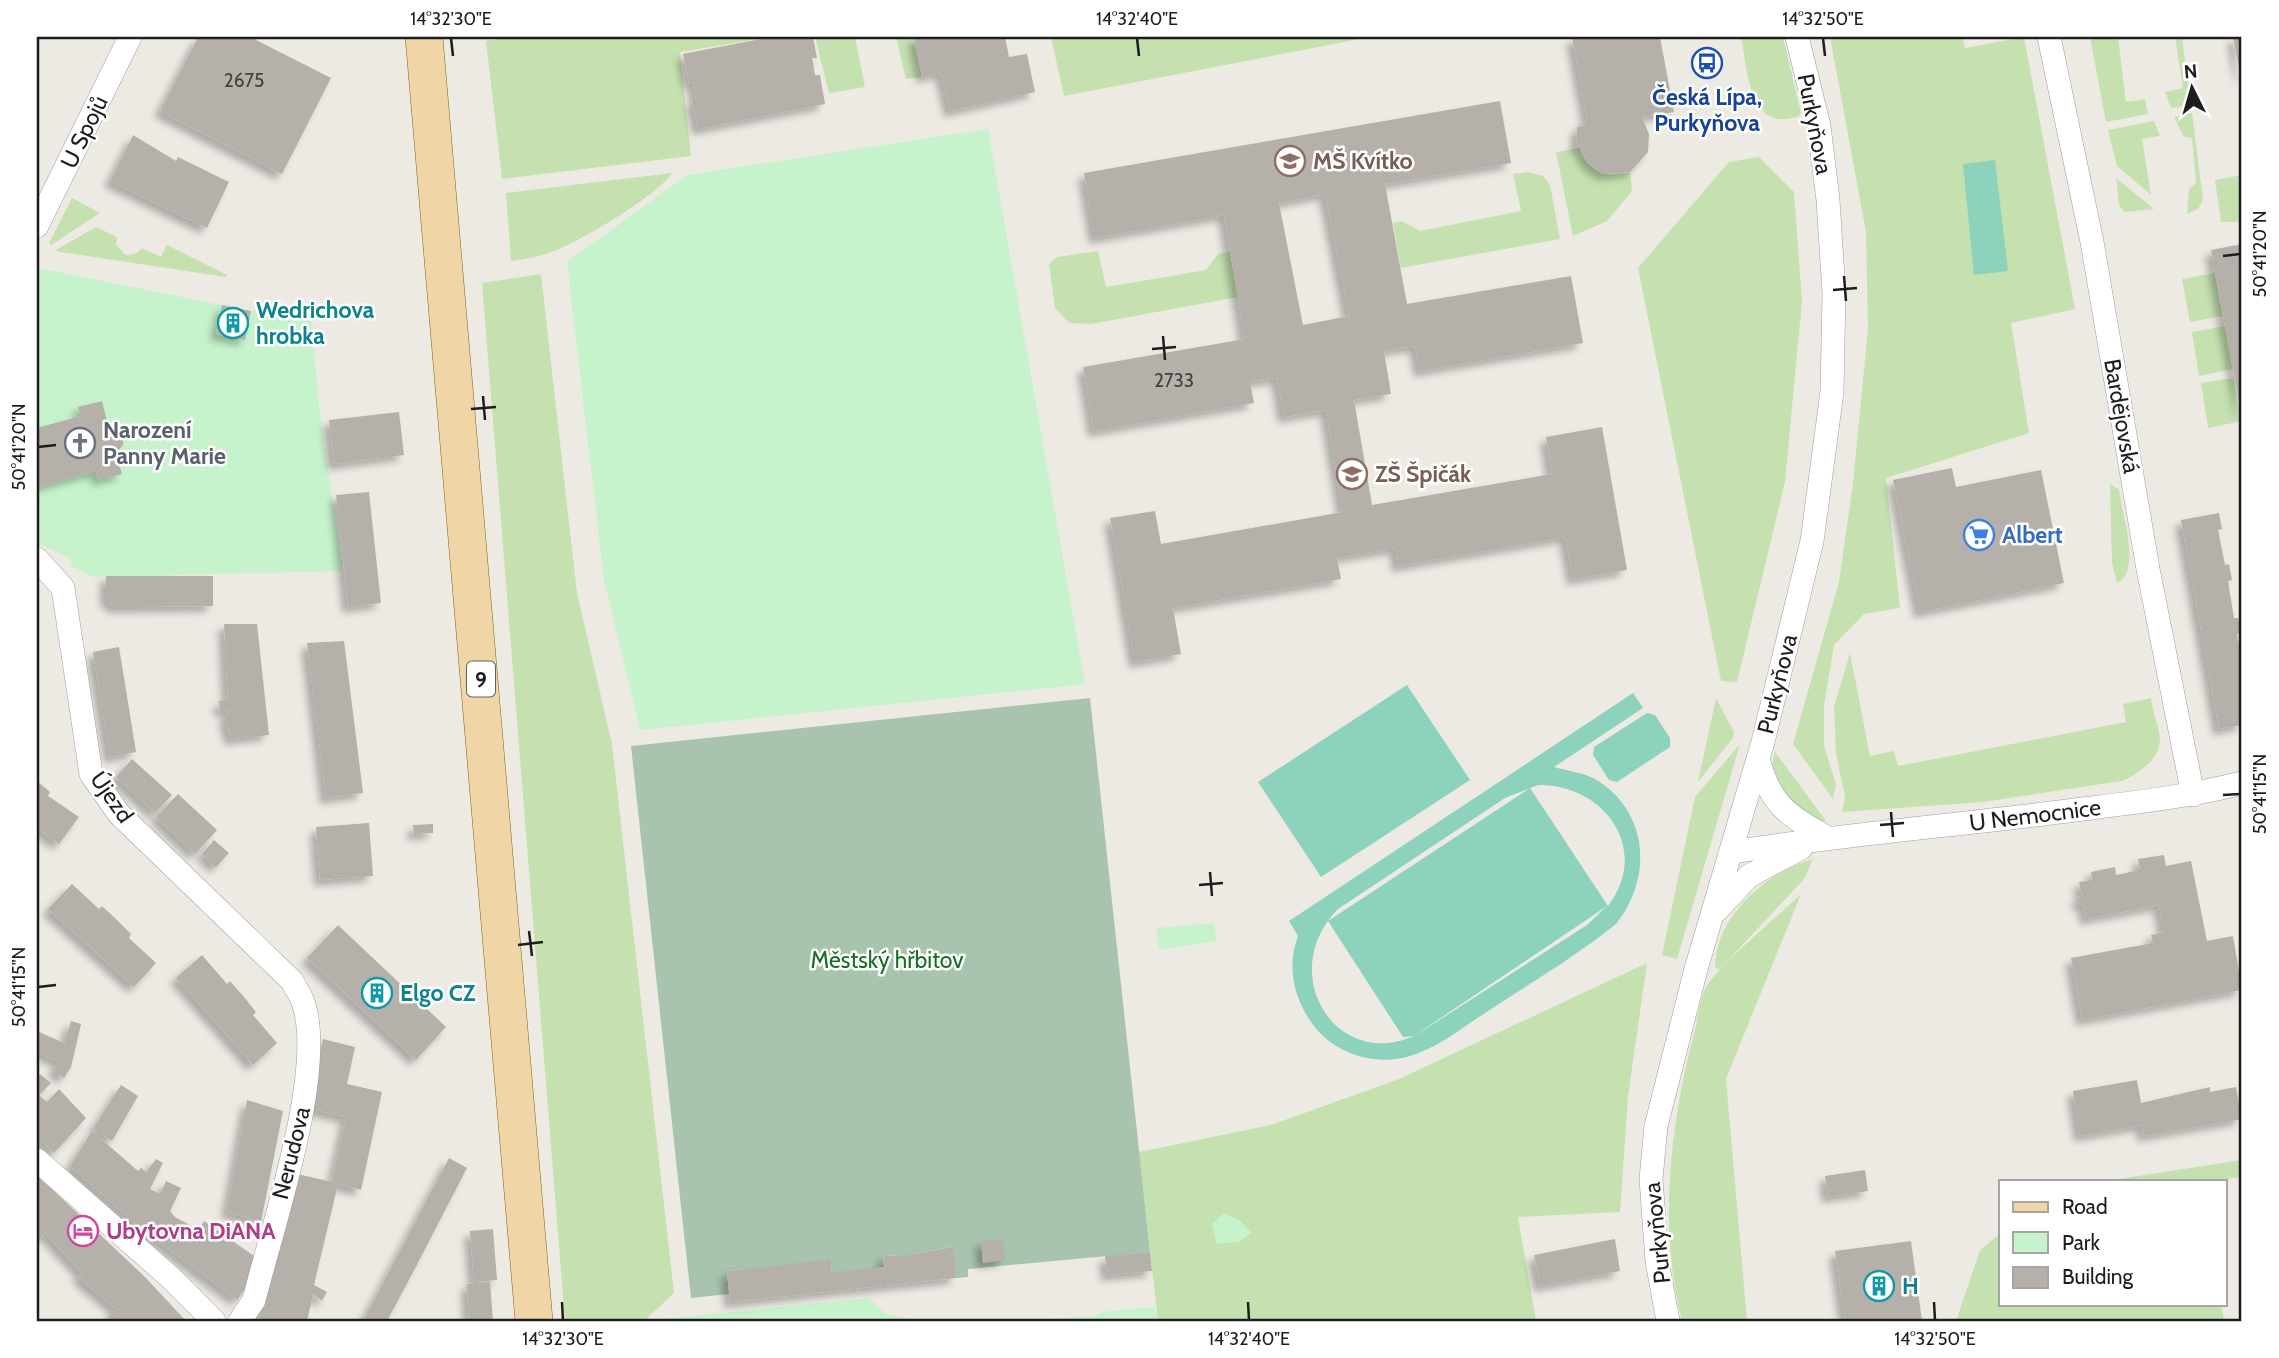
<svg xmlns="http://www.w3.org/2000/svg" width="2279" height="1358" font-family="Cabin,sans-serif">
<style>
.grass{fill:#c5e1b0}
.cemetery{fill:#a8c3ae}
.park{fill:#c6f2cc}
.pitch{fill:#8cd2bc;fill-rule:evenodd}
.building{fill:#b6b0aa;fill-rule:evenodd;filter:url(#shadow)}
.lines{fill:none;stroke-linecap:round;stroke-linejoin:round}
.street-casing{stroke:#9e9e9e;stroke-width:24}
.primary-casing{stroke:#836613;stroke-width:38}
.street{stroke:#fff;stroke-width:23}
.primary{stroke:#f0d5a6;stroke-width:37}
.ticks{fill:none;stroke:#1d1d1d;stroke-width:2.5}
.labels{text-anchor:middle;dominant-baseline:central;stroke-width:5;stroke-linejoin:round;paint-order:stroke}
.number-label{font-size:19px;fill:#434240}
.shield{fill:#fff;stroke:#616161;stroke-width:2}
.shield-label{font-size:21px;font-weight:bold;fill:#1d1d1d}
.transit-label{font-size:23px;font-weight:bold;fill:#164399;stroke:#fff}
.street-label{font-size:23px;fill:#1d1d1d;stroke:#fff}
.education-label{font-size:23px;font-weight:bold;fill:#785e54;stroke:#fff;text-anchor:start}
.culture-label{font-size:23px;font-weight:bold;fill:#0d838f;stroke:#fff;text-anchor:start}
.worship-label{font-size:23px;font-weight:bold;fill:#5b616d;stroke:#fff;text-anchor:start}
.shop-label{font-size:23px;font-weight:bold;fill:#366cbe;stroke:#fff;text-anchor:start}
.park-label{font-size:23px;fill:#196d26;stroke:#fff}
.hotel-label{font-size:23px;font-weight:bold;fill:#b23c85;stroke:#fff;text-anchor:start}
.neatline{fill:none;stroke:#1d1d1d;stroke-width:2.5}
.ticks-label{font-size:18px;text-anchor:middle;fill:#1d1d1d}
</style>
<defs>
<filter id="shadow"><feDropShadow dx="-6" dy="6" stdDeviation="3.5" flood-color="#0004"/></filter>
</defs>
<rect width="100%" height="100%" fill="#edeae4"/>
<!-- grass -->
<path class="grass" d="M512 37H764V38L680 52 691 156 502 179 486 41Z
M815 37H855L865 87 829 93Z
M896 37H914L922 77 906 79Z
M1051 37H1370L1064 96Z
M1741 37H1783L1801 113 1799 116C1749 134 1748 71 1741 37Z
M1830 37H1962L1965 48 2024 37 2075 309 2011 323 2029 433 1886 478 1900 608 1864 614 1834 645 1824 706V746L1836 784 1833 799 1793 744 1839 582 1853 483 1868 329 1866 232Z
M2090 37H2118L2126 102 2145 99 2148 114 2106 122Z
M2175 37H2182L2191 106 2171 108 2165 92 2183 88Z
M2192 113 2203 200 2198 209 2187 214 2189 189 2196 183 2192 138 2184 137 2174 117Z
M2154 121 2160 136 2142 139 2151 195 2117 166 2108 130Z
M1580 148C1587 171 1607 179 1630 172L1632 191 1607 221 1573 236 1556 152Z
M1759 157 1794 192 1802 301 1785 482 1737 682 1721 681 1638 268 1729 162Z
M1528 172 1543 176 1550 185 1560 239 1401 268 1393 223 1402 221 1420 231 1521 211 1513 174Z
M672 173C657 196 581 241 554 251 540 257 525 259 511 261L506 193Z
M2242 175V222H2221L2215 180Z
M2116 178 2154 209 2124 212 2119 205Z
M72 198 100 213 51 245 49 243Z
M96 227 117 237 116 245 126 255 137 253 142 248 161 257 167 245 227 275 226 277 54 251Z
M1098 251 1106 287 1206 270 1218 254 1230 252 1238 297 1091 324 1069 323 1055 308 1049 264 1057 257Z
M2215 273 2223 316 2190 322 2182 279Z
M541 274 577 593 612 744 674 1293 644 1321H565L482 283Z
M2225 326 2233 369 2199 376 2192 332Z
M2234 378 2242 421 2208 428 2201 383Z
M2110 484 2119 490C2122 514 2142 572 2117 583L2112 563Z
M1850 653 1870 756 1894 751 1898 766 2126 722 2123 704 2151 698C2154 726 2172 743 2146 766 2138 772 2131 778 2121 781L1983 802 1842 812 1845 797 1836 753 1834 707Z
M1716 698 1734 732 1733 738 1698 782Z
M1740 744 1677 959 1662 955 1695 797Z
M1775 752 1826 821H1819L1783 800 1772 765Z
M1813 859 1804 879 1720 969 1715 968C1715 916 1767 872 1813 859Z
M1801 894 1726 1079 1747 1321H1682C1658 1227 1670 1123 1695 1030 1698 1017 1700 995 1708 984 1730 955 1774 920 1801 894Z
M1647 963 1628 1096 1620 1212 1518 1217 1536 1321H1158L1139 1152 1271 1125 1399 1079Z
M2242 1160V1177L2213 1181H2105Z
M2001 1233V1304H2221L2224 1321H1956L1980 1250Z"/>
<!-- cemetery -->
<path class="cemetery" d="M1090 698 1150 1252 968 1269V1277L956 1278 952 1247 900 1256 883 1255 886 1286 833 1283 831 1261 727 1271 729 1294 691 1298 631 746Z"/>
<!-- park -->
<path class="park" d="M988 129 1085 684 640 730 604 580 567 262 687 175Z
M39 268 251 311 310 305 320 415 343 571 94 577 71 566 70 558 37 543Z
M1214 923 1217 941 1159 950 1156 928Z
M1224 1213 1240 1221 1252 1233 1238 1242 1217 1244 1212 1224Z
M869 1298 886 1314 922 1321H642Z
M1155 1307 1158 1321H1008L1096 1316 1102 1312Z"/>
<!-- pitch -->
<path class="pitch" d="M1995 160 2008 271 1974 275 1963 164Z
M1407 685 1470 780 1321 877 1258 782Z
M1633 693 1643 708 1554 767C1568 771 1582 772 1595 779 1649 811 1653 878 1616 924 1576 956 1531 983 1488 1011 1463 1027 1438 1048 1410 1056 1374 1067 1332 1053 1311 1022 1293 996 1287 965 1298 936L1289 921ZM1538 785C1603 784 1652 848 1608 906L1530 788 1328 921 1403 1037 1414 1036C1336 1071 1275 973 1338 909L1505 798ZM1607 906 1587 925 1416 1035 1417 1034Z
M1647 713 1655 715 1670 738V747L1617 782 1609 780 1593 755 1594 747Z"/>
<!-- building -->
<path class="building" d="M198 37H258L256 40 331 78 282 174 160 111Z
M771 37H813L817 58H812L815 75H820L825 104 698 129 692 100H696L693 82 689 83 683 54Z
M914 37H1005L1009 57 1027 54 1035 92 950 111 941 73 922 77Z
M1572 37H1660L1674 112 1642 117 1649 134 1648 152 1630 172 1603 174 1588 163 1580 148H1576L1577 127H1582L1587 118Z
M2233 37H2242V79H2241Z
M1500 101 1511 163 1385 184 1407 304 1571 276 1583 343 1420 371 1415 346 1384 351 1391 394 1354 400 1372 505 1552 474 1546 437 1602 427 1627 570 1573 579 1565 537 1398 566 1395 548 1337 558 1341 579 1173 608 1181 654 1135 662 1110 518 1155 511 1161 544 1343 512 1326 410 1284 417 1277 378 1250 382 1254 403 1094 431 1083 367 1245 339 1224 215 1095 238 1084 173ZM1325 194 1349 316 1303 325 1279 203Z
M133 135 176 161 178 157 229 182 207 228 110 181Z
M2242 244V413H2241L2211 250Z
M222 305 251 311 245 340 216 334Z
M102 401 107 421 119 426 124 433 123 445 116 453 122 474 98 480 96 471 37 487V428L81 416 78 407Z
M399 412 404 455 334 464 329 420Z
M1952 468 1956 487 2041 470 2064 583 1920 612 1893 480Z
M369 492 381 603 348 607 336 495Z
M2219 513 2222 529 2218 530 2225 565 2229 564 2232 580 2228 581 2234 618H2238L2241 633 2237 634 2242 662V725L2219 729 2181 520Z
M106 576H213V606L116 607 109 603 106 597Z
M224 624H257L269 735 231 739 225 720 229 710 220 711 219 701H228Z
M344 641 363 793 326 798 307 643Z
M119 647 136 752 110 757 93 652Z
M132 759 172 795 155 813 116 777Z
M37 781 50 792 48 796 79 817 59 844 37 828Z
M178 794 217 830 195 854 156 817Z
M369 823 373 876 320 880 316 827Z
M433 824V833L414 834 413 825Z
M214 840 229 853 216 867 202 854Z
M2164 855 2166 866 2191 861 2207 941 2233 936 2242 990 2082 1020 2071 958 2153 943 2151 935 2164 932 2159 905 2086 919 2083 904 2079 905 2078 897 2082 896 2079 882 2092 880 2091 872 2115 867 2116 875 2140 870 2138 859Z
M72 884 99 909 102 906 117 920 131 934 129 938 156 963 134 987 48 909Z
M338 925 446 1027 416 1060 307 958Z
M202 955 227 984 230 981 244 997 256 1012 253 1015 277 1043 253 1065 176 978Z
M71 1021 81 1024 71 1067 64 1078 53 1070 60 1062 37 1052V1031L64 1043Z
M323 1039 355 1047 347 1084 382 1092 361 1190 338 1184 314 1285 327 1292 322 1301 313 1294 307 1321H258L293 1173 332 1182 346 1117 307 1108Z
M40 1074 51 1083 39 1095 47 1102 59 1089 86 1118 54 1153 37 1137V1078Z
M2137 1080 2141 1103 2210 1087V1092L2236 1087 2242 1119 2143 1136 2142 1125 2080 1136 2073 1091Z
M121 1085 138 1096 112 1141 93 1129Z
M247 1100 283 1111 261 1222 227 1212Z
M92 1131 138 1171 141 1168 146 1172 156 1159 163 1163 150 1189 160 1194 166 1181 181 1188 170 1211 175 1217 199 1230 204 1221 254 1256 247 1287 237 1300 138 1226 70 1166Z
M449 1158 467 1168 410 1278 387 1321H363Z
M1865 1170 1868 1191 1828 1197 1825 1176Z
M37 1175 145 1277 186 1321H113L109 1317 116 1309 78 1277 82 1273 45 1233 37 1242Z
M493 1229 497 1280 474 1282 470 1231Z
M1003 1239 1005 1260 983 1263 981 1241Z
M1615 1239 1620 1271 1540 1286 1534 1255Z
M1911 1241 1922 1321H1845L1835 1251Z
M953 1247 956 1278 730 1302 727 1271 831 1260 832 1273 884 1267 883 1255 900 1256Z
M1150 1252 1152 1271 1107 1275 1105 1256Z
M490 1282 493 1321H469L467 1284Z"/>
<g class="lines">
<!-- street casing -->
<g class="street-casing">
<path id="street" d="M2049 37 2092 242 2148 569 2193 795
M37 226 130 37
M37 559 63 588 91 774 119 814 292 981C296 989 302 997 304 1005 325 1074 272 1227 254 1300L240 1321
M1758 759C1771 805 1786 814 1826 837
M1732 852C1845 834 1960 825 2075 810 2131 803 2187 797 2242 783
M1717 910 1749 876 1801 848
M37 1160 172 1279 214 1321
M1668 1321 1657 1261 1651 1179 1656 1126 1696 969 1763 742 1812 541 1832 392 1834 293 1828 200 1819 126 1797 37"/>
</g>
<!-- primary casing -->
<g class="primary-casing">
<path id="primary" d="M424 37 534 1321"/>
</g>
<!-- street -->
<use href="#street" class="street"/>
<!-- primary -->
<use href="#primary" class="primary"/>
</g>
<!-- ticks -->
<path class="ticks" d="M451 38 453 56M1137 38 1139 56M1823 38 1825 56M2223 256 2240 254M1844 276 1846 301M1833 290 1857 288M1163 336 1165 360M1152 349 1176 347M483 396 485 420M471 409 496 407M38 447 56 445M2223 795 2240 794M1891 812 1893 837M1880 825 1904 823M1210 872 1212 896M1199 885 1223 883M529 931 532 956M518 945 543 942M38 987 56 985M562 1302 563 1320M1248 1302 1249 1320M1934 1302 1935 1320"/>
<!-- icons -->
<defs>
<g id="bus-ring" transform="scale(1.575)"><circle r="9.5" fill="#fff" stroke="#1a4fb4" stroke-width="1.5"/><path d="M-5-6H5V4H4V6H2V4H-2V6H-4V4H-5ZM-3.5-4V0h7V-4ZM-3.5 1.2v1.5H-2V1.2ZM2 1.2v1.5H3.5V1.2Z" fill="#1a4fb4"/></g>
<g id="school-ring" transform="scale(1.575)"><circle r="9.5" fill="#fff" stroke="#8d6e63" stroke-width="1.5"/><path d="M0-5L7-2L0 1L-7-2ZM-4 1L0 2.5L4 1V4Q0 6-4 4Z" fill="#8d6e63"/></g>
<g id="building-ring" transform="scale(1.575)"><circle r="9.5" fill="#fff" stroke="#0f9aa8" stroke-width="1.5"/><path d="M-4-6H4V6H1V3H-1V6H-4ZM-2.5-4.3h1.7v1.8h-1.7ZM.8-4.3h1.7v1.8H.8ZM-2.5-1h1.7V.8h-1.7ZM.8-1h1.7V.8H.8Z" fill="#0f9aa8"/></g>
<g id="church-ring" transform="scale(1.575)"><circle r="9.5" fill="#fff" stroke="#6b7280" stroke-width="1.5"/><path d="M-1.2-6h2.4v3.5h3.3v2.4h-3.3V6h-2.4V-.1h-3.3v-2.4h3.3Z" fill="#6b7280"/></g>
<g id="supermarket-ring" transform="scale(1.575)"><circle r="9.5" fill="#fff" stroke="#3f7fe0" stroke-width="1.5"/><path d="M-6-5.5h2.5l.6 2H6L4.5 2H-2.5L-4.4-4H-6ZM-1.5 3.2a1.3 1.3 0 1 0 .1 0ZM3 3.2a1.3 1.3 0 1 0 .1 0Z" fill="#3f7fe0"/></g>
<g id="hotel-ring" transform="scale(1.575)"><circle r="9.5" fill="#fff" stroke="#d1479c" stroke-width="1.5"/><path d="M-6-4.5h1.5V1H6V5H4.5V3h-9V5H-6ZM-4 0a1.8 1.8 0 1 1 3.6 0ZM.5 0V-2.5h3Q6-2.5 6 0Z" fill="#d1479c"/></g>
</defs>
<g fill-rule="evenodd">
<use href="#bus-ring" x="1707" y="63"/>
<use href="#school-ring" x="1290" y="161"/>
<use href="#building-ring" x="233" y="323"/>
<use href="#church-ring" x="80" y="443"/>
<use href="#school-ring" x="1352" y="474"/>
<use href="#supermarket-ring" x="1979" y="535"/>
<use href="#building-ring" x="377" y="993"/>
<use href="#hotel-ring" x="83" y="1231"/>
<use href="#building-ring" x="1879" y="1286"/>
</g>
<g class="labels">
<!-- number labels -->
<g class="number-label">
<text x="244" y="80">2675</text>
<text x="1174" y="380">2733</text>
</g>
<!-- shield labels -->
<rect class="shield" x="467" y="661.5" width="28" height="35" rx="5"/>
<g class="shield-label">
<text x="481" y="679">9</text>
</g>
<!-- transit labels -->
<g class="transit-label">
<text x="1707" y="97">Česká Lípa,<tspan x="1707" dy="26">Purkyňova</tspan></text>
</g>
<!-- street labels -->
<g class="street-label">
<text transform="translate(1815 124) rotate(79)">Purkyňova</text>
<text transform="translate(84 132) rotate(-64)">U Spojů</text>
<text transform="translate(2122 416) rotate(80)">Bardějovská</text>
<text transform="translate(1777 684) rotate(-76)">Purkyňova</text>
<text transform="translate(112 797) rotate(55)">Újezd</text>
<text transform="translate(2035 815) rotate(-7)">U Nemocnice</text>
<text transform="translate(291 1153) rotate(-76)">Nerudova</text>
<text transform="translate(1657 1233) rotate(-96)">Purkyňova</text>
</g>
<!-- education labels -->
<g class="education-label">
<text x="1313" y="161">MŠ Kvítko</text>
<text x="1375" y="474">ZŠ Špičák</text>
</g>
<!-- culture labels -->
<g class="culture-label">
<text x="256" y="310">Wedrichova<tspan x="256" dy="26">hrobka</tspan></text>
<text x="400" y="993">Elgo CZ</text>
<text x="1902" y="1286">H</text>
</g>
<!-- worship labels -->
<g class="worship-label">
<text x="103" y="430">Narození<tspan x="103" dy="26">Panny Marie</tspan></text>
</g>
<!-- shop labels -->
<g class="shop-label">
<text x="2002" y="535">Albert</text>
</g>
<!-- park labels -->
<g class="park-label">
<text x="887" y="960">Městský hřbitov</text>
</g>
<!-- hotel labels -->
<g class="hotel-label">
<text x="106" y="1231">Ubytovna DiANA</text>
</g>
</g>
<!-- border -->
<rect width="2279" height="1358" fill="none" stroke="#ffffff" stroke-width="77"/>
<!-- legend -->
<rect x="1999" y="1180" width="228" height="126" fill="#ffffff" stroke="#a5a5a5" stroke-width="2"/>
<rect x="2013" y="1202" width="35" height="10" fill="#f0d5a6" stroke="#a5a5a5" stroke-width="2"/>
<text x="2062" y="1214" font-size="21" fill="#1d1d1d">Road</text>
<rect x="2013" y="1232" width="35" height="21" fill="#c6f2cc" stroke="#a5a5a5" stroke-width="2"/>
<text x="2062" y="1250" font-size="21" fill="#1d1d1d">Park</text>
<rect x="2013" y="1267" width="35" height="21" fill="#b6b0aa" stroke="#a5a5a5" stroke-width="2"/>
<text x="2062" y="1284" font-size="21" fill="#1d1d1d">Building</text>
<!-- north arrow -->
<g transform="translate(2192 88) rotate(355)" stroke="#ffffff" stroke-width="5" paint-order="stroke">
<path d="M0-5L12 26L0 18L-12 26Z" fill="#1d1d1d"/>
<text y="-10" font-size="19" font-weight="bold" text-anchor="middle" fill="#1d1d1d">N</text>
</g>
<rect x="38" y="38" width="2202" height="1282" class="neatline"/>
<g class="ticks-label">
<text x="451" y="25">14°32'30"E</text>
<text x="1137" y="25">14°32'40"E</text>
<text x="1823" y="25">14°32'50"E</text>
<text transform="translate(2260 254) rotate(-90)" y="6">50°41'20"N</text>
<text transform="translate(19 447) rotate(-90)" y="6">50°41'20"N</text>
<text transform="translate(2260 794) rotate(-90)" y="6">50°41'15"N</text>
<text transform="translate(19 987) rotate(-90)" y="6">50°41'15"N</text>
<text x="563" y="1345">14°32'30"E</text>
<text x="1249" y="1345">14°32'40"E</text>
<text x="1935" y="1345">14°32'50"E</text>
</g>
</svg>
